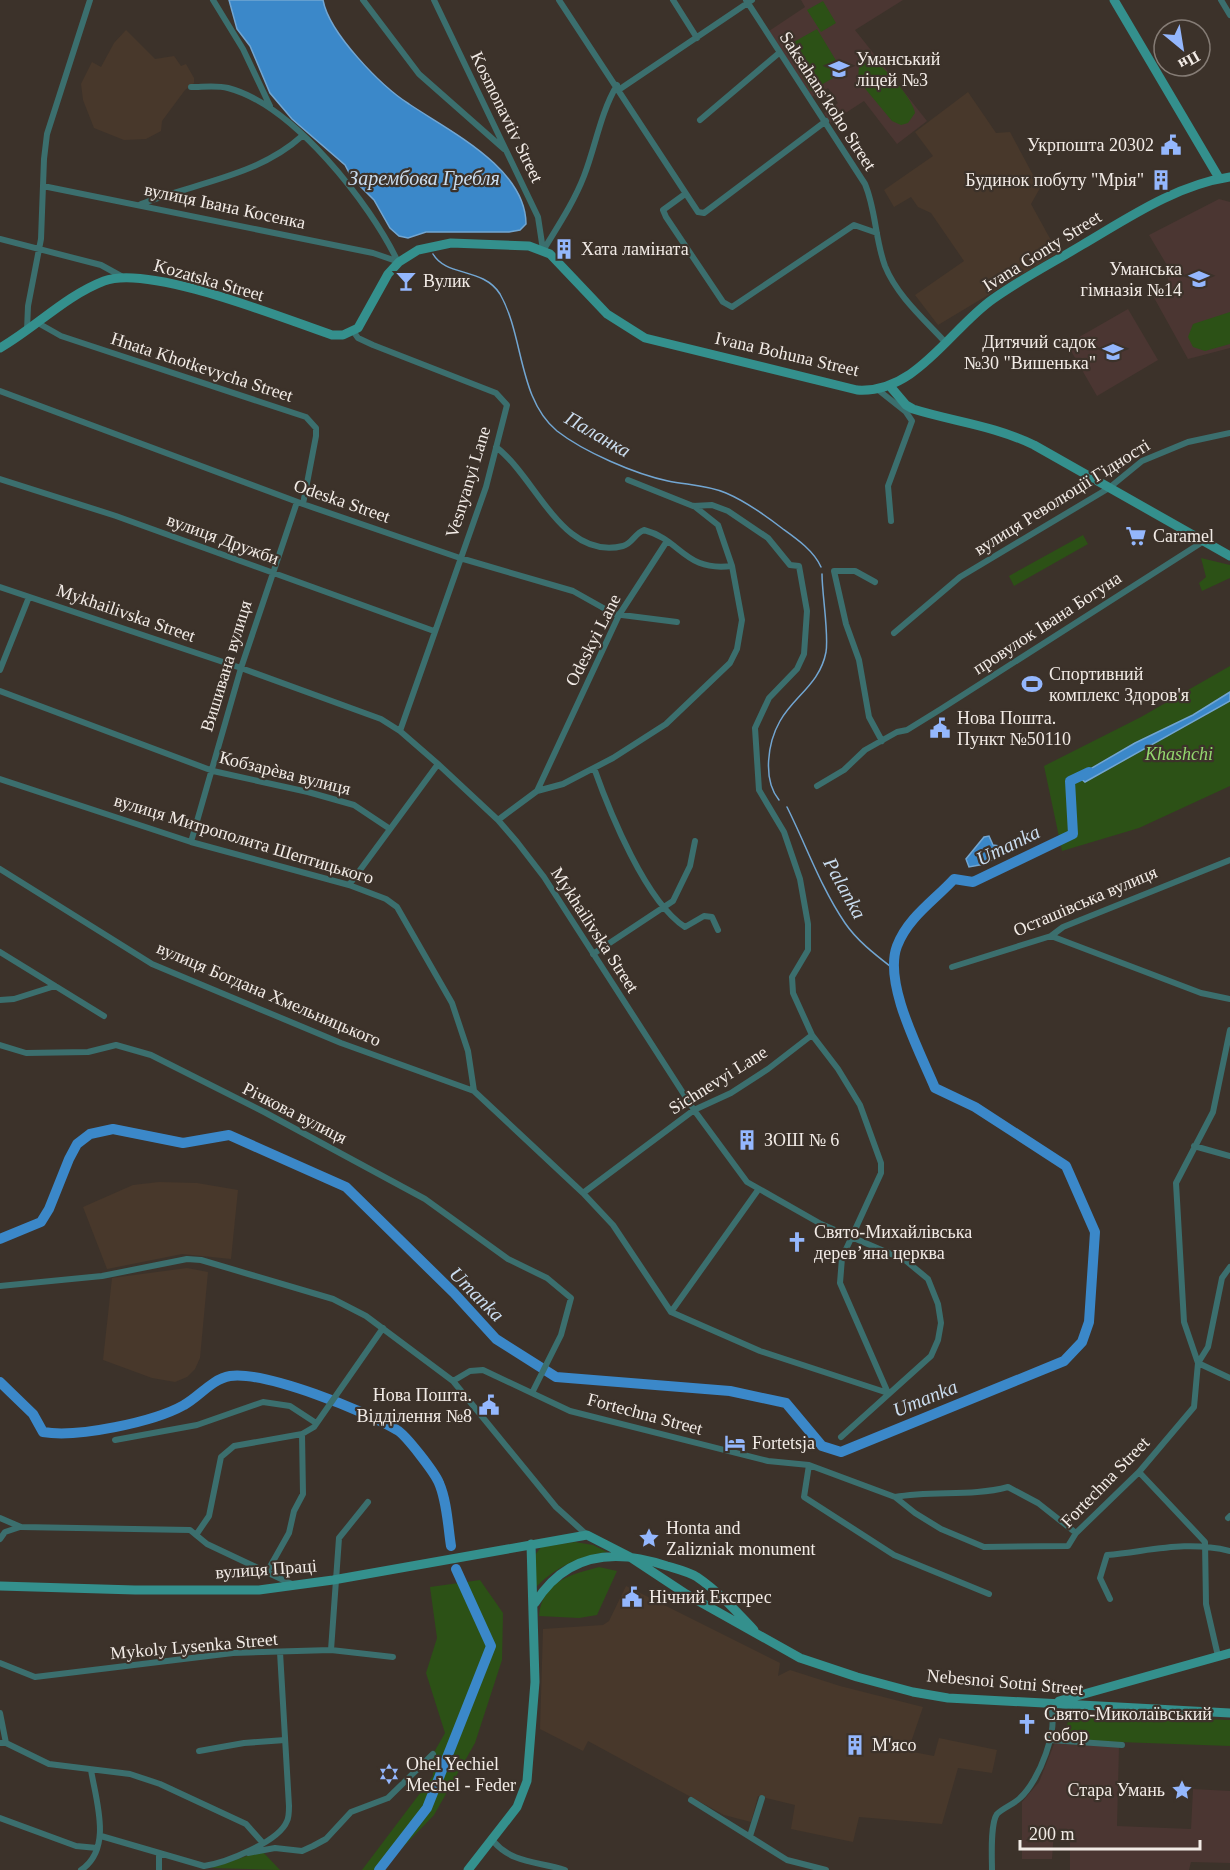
<svg xmlns="http://www.w3.org/2000/svg" width="1230" height="1870" font-family="Georgia,serif">
<style>
.built{fill:#48382b}
.education{fill:#4b3632}
.green{fill:#2c5116}
.water{fill:#3b88c9;stroke:#72a6d2;stroke-width:1.5}
.lines{fill:none;stroke-linecap:round;stroke-linejoin:round}
.stream{stroke:#72a6d2;stroke-width:1.5}
.river{stroke:#3b88c9;stroke-width:10}
.street{stroke:#3b6f6e;stroke-width:6}
.secondary{stroke:#34908d;stroke-width:9}
.labels{text-anchor:middle;dominant-baseline:central;stroke-width:4.5;stroke-linejoin:round;paint-order:stroke}
.poi-label{font-size:18px;fill:#f2ebe6;stroke:#3c322a;text-anchor:start}
.street-label{font-size:18px;fill:#f2ebe6;stroke:#3c322a}
.park-label{font-size:18px;font-style:italic;fill:#93d86e;stroke:#3c322a}
.water-label{font-size:20px;font-style:italic;fill:#cadcee;stroke:#3c322a}
</style>
<rect width="100%" height="100%" fill="#3c322a"/>
<!-- built -->
<path class="built" d="M126 30 155 59 174 56 181 66 186 64 194 78V83L185 90 162 121 161 131 146 139 124 140 94 128 83 100 81 84 92 62 101 67 114 43Z
M968 92 996 133 1010 132 1040 188 1031 204 1058 253 938 325 915 295 964 261 931 213 918 207 911 197 894 207 884 190 933 156 915 132Z
M159 1182 197 1183 238 1190 231 1259 182 1254 107 1269 83 1207 133 1185Z
M187 1268 208 1272 200 1358 195 1369 187 1377 175 1382 152 1378 103 1360 112 1278Z
M626 1586 780 1663 778 1676 790 1670 840 1686 923 1707 908 1751 934 1756 939 1738 997 1750 992 1773 958 1768 942 1824 859 1817 853 1842 791 1829 795 1805 758 1796 751 1822 724 1815 588 1741 583 1751 540 1729 543 1629 603 1625 609 1621Z"/>
<!-- education -->
<path class="education" d="M801 0H903L855 30 927 121 897 144 864 101 830 123 824 113 838 103 828 88 812 97 769 31 805 7Z
M1219 199 1230 202V348L1188 359 1152 294 1169 283 1167 276 1171 272 1149 235Z
M1128 309 1158 360 1097 396 1067 344Z
M1055 1742 1119 1747 1117 1826 1191 1829 1193 1789 1230 1791V1863L1191 1862 1189 1870H1070V1832L1054 1830 1052 1859H1022V1802L1039 1782Z"/>
<!-- green -->
<path class="green" d="M823 1 836 23 821 32 807 10Z
M817 29 843 72 811 91 785 47Z
M871 60C883 63 914 101 915 113L908 123 901 125 892 121 858 80 859 66Z
M1230 312V344L1205 351 1193 347 1188 337 1193 324Z
M1083 535 1088 544 1014 586 1009 576Z
M1201 558 1230 565V578L1202 591 1199 583 1206 577Z
M1230 666V786L1139 828 1062 851 1044 766 1141 717Z
M575 1542 593 1545 607 1552C580 1556 555 1567 536 1587L535 1555 541 1547Z
M599 1567 617 1571 597 1615 579 1618 539 1616C542 1581 570 1575 599 1567Z
M480 1580 503 1613 502 1660 475 1743 434 1815 381 1870H362L433 1776V1754L445 1733 426 1673 437 1638 430 1587Z
M1070 1714 1230 1720V1746L1063 1740Z
M262 1851 280 1870 211 1868Z"/>
<!-- water -->
<path class="water" d="M229 0H323C329 33 381 86 409 104 449 131 526 168 526 224L520 230 509 232H426L408 238 399 236 390 228 374 200 352 178 345 165 292 119 270 93 250 46 237 29Z
M1230 692V701L1085 782 1078 776 1135 743 1193 715Z
M984 837 989 836 993 845 999 846 1000 855 985 864 969 867 966 859Z"/>
<g class="lines">
<!-- stream -->
<path class="stream" d="M433 254C446 277 483 267 500 294 524 336 518 399 557 431 584 452 635 474 668 481 688 485 707 485 726 493 747 502 765 515 783 529 797 539 814 551 821 567
M779 800C762 779 768 742 780 721 794 696 820 684 826 652 829 634 822 594 822 574
M787 807C806 845 821 888 845 923 858 942 877 956 895 970"/>
<!-- river -->
<path class="river" d="M0 1239 41 1222 49 1209 69 1159 77 1144 90 1134 113 1129 183 1143 229 1135 346 1187 454 1293 496 1339 556 1377 730 1391 786 1403 822 1446 841 1452 1064 1361 1082 1342 1089 1322 1095 1232 1066 1166 975 1107 935 1088C920 1052 883 983 897 946 908 917 935 900 954 879L973 882 1073 834 1070 781 1089 772
M0 1382 33 1414 43 1432C77 1438 154 1422 184 1405 199 1397 212 1379 230 1376 265 1371 366 1411 397 1430 406 1435 435 1473 439 1483 447 1501 448 1527 451 1546
M379 1870 427 1808 491 1646 456 1569"/>
<!-- street -->
<path class="street" d="M213 0 243 49 270 106
M363 0 419 74 504 149
M434 0 538 217 543 250
M559 0 698 212 704 213 826 121
M673 0 697 38
M746 0 865 184C876 210 875 239 885 266 897 296 925 320 946 343
M1221 0 1230 15
M191 87C203 87 217 85 228 88 293 105 370 203 398 262
M620 89 752 0
M700 120 779 53
M43 186 373 253 399 262
M685 194 663 210 666 217 723 302 732 307 854 225 877 233
M141 204C195 183 258 176 302 136
M0 239 101 265 121 276
M544 249C558 226 574 202 584 176 596 145 600 114 617 85
M38 323 61 336 306 417 316 428V436L303 504
M27 330 28 306 41 239 44 159 47 134 90 0
M353 331 358 338 373 345 496 393 507 405 486 487 400 731
M877 389 906 412 912 421 888 486 891 521
M0 391 303 504 460 558 573 591 614 614 677 622
M496 447C537 478 562 561 623 546 632 544 635 533 644 530 682 540 684 572 732 566
M0 479 116 516 434 631
M628 480 693 506 712 505 728 511 768 538 790 565 799 566 807 611 804 654 797 669 769 698 755 728 759 790 784 832 800 879 808 924V950L792 977 793 993 812 1035 838 1069 860 1105 881 1163V1173L842 1258 840 1283 888 1393
M875 582 855 571H834L846 624 859 660 869 717 882 741
M0 587 241 668 381 719 400 731 438 764 498 820 517 842 544 877 694 1110 747 1182 821 1224 905 1260 928 1279 938 1304 941 1323 938 1340 931 1356 841 1437
M894 633 960 577 1109 488 1142 461 1188 442 1230 433
M0 670 29 597
M0 691 213 771 308 792 354 805 390 829
M594 768C610 813 646 902 685 927L704 916 712 917 718 930
M0 779 191 842 349 885 386 899 397 907 452 1003 468 1051 474 1091 583 1193 613 1225 671 1312 760 1351 888 1393
M817 786 844 770 865 750 897 732 907 730 941 709 1204 541
M537 791 619 615 667 541
M498 820 537 791 563 784 613 758 666 724 730 663 737 649 742 620 732 566 718 525 694 506
M191 842 241 668 297 502
M0 869 152 964 341 1043 474 1091
M349 885 438 764
M1051 936 1201 993 1230 999
M0 952 104 1016
M593 954 673 901 690 866 695 841
M952 967 1051 936 1063 927 1230 860
M0 1000 14 999 55 986
M0 1045 26 1053 88 1052 116 1045 151 1055 266 1113 425 1199 508 1259 547 1278 571 1298 561 1335 532 1393
M1194 1146 1230 1156
M583 1193 694 1110 731 1093 768 1069 812 1035
M0 1286 102 1276 187 1259 201 1260 333 1299 366 1316 453 1381 556 1507 587 1535
M671 1312 758 1190
M1198 1363 1208 1347 1222 1278 1230 1267
M1198 1363 1230 1378
M453 1381 470 1371 483 1370 570 1411 768 1461 809 1465 895 1497 915 1513 941 1529 984 1547 1068 1546 1076 1533 1139 1472 1194 1407 1198 1363 1184 1322 1176 1183 1213 1112 1230 1030
M115 1440 197 1425 263 1402 290 1406 316 1423
M809 1465 804 1497 894 1555 989 1594
M1139 1472 1205 1542 1206 1604 1218 1656
M895 1497C933 1490 971 1497 1008 1487L1038 1503 1076 1533
M0 1518 21 1527 190 1530 207 1544 294 1585
M1228 1518 1230 1516
M196 1535 209 1516 221 1457 234 1446 302 1434 314 1427 383 1328
M0 1539 5 1532 20 1527
M267 1572 289 1533 294 1511 303 1494 302 1434
M1110 1599 1100 1578 1107 1555C1151 1551 1186 1540 1230 1551
M331 1650 339 1538 368 1502
M0 1663 35 1677 233 1653 331 1650 393 1657
M0 1713 6 1743
M1051 1740 1122 1745
M0 1743H6L49 1764 130 1774 160 1784 246 1824 262 1842
M199 1751 244 1743 285 1740
M691 1800 787 1860 826 1870
M0 1818 76 1846 97 1848
M101 1836 204 1866C225 1863 279 1842 287 1821 289 1817 289 1811 289 1806L280 1652
M750 1836 762 1798
M493 1841C513 1864 537 1861 565 1870
M248 1853 275 1848 302 1851 313 1846 326 1839 351 1812 388 1798 433 1754
M81 1870C113 1849 96 1801 91 1770
M159 1870V1854
M992 1870C992 1858 990 1824 997 1814 1003 1808 1014 1804 1020 1798 1039 1781 1060 1728 1050 1704"/>
<!-- secondary -->
<path class="secondary" d="M1114 0 1219 178
M0 348C35 328 65 296 104 281 149 264 282 318 332 335H343L358 328 388 274 399 262 418 250 451 243 529 246 550 254 607 314 645 338 857 390C916 394 950 329 993 299 1021 279 1052 263 1082 245 1128 218 1176 185 1230 177
M889 385 906 405 913 409C955 422 992 425 1034 445L1230 556
M0 1586 135 1590H259L333 1580 587 1535 630 1557 686 1594 800 1658 857 1677 913 1692 948 1698 1230 1713
M535 1603C566 1553 614 1548 667 1566 677 1569 689 1572 697 1577 719 1592 736 1611 754 1630
M1059 1701 1230 1653
M468 1870 517 1807 527 1781 535 1682 531 1544"/>
</g>
<!-- icons -->
<defs>
<g id="school-bare" transform="scale(1.62)"><path d="M0-5L7-2L0 1L-7-2ZM-4 1L0 2.5L4 1V4Q0 6-4 4Z" fill="#94b7fd" stroke="#3c322a" stroke-width="2.5" paint-order="stroke"/></g>
<g id="civic-bare" transform="scale(1.62)"><path d="M-.6-6.5H3V-4.5H.6V-3L4-1V1h2V6H-6V1h2V-1L-.6-3ZM-1.2 2.5V6h2.4V2.5Z" fill="#94b7fd" stroke="#3c322a" stroke-width="2.5" paint-order="stroke"/></g>
<g id="building-bare" transform="scale(1.62)"><path d="M-4-6H4V6H1V3H-1V6H-4ZM-2.5-4.3h1.7v1.8h-1.7ZM.8-4.3h1.7v1.8H.8ZM-2.5-1h1.7V.8h-1.7ZM.8-1h1.7V.8H.8Z" fill="#94b7fd" stroke="#3c322a" stroke-width="2.5" paint-order="stroke"/></g>
<g id="bar-bare" transform="scale(1.62)"><path d="M-6-5H6L.8 .8V4.5H3.5V6h-7V4.5H-.8V.8Z" fill="#94b7fd" stroke="#3c322a" stroke-width="2.5" paint-order="stroke"/></g>
<g id="supermarket-bare" transform="scale(1.62)"><path d="M-6-5.5h2.5l.6 2H6L4.5 2H-2.5L-4.4-4H-6ZM-1.5 3.2a1.3 1.3 0 1 0 .1 0ZM3 3.2a1.3 1.3 0 1 0 .1 0Z" fill="#94b7fd" stroke="#3c322a" stroke-width="2.5" paint-order="stroke"/></g>
<g id="stadium-bare" transform="scale(1.62)"><path d="M0-5a6.5 5 0 1 0 0 10a6.5 5 0 1 0 0-10ZM-3.5-1.8h7v3.6h-7Z" fill="#94b7fd" stroke="#3c322a" stroke-width="2.5" paint-order="stroke"/></g>
<g id="church-bare" transform="scale(1.62)"><path d="M-1.2-6h2.4v3.5h3.3v2.4h-3.3V6h-2.4V-.1h-3.3v-2.4h3.3Z" fill="#94b7fd" stroke="#3c322a" stroke-width="2.5" paint-order="stroke"/></g>
<g id="hotel-bare" transform="scale(1.62)"><path d="M-6-4.5h1.5V1H6V5H4.5V3h-9V5H-6ZM-4 0a1.8 1.8 0 1 1 3.6 0ZM.5 0V-2.5h3Q6-2.5 6 0Z" fill="#94b7fd" stroke="#3c322a" stroke-width="2.5" paint-order="stroke"/></g>
<g id="sight-bare" transform="scale(1.62)"><path d="M0-6L1.8-2.2L6-1.7L2.9 1.2L3.7 5.4L0 3.3L-3.7 5.4L-2.9 1.2L-6-1.7L-1.8-2.2Z" fill="#94b7fd" stroke="#3c322a" stroke-width="2.5" paint-order="stroke"/></g>
<g id="synagogue-bare" transform="scale(1.62)"><path d="M0-6.5L5.6 3.2H-5.6ZM0 6.5L5.6-3.2H-5.6Z" fill="#94b7fd" stroke="#3c322a" stroke-width="2.5" paint-order="stroke"/></g>
</defs>
<g fill-rule="evenodd">
<use href="#school-bare" x="839" y="69"/>
<use href="#civic-bare" x="1171" y="145"/>
<use href="#building-bare" x="1161" y="180"/>
<use href="#building-bare" x="564" y="249"/>
<use href="#school-bare" x="1199" y="279"/>
<use href="#bar-bare" x="406" y="281"/>
<use href="#school-bare" x="1113" y="352"/>
<use href="#supermarket-bare" x="1136" y="536"/>
<use href="#stadium-bare" x="1032" y="684"/>
<use href="#civic-bare" x="940" y="728"/>
<use href="#building-bare" x="747" y="1140"/>
<use href="#church-bare" x="797" y="1242"/>
<use href="#civic-bare" x="489" y="1405"/>
<use href="#hotel-bare" x="735" y="1443"/>
<use href="#sight-bare" x="649" y="1538"/>
<use href="#civic-bare" x="632" y="1597"/>
<use href="#church-bare" x="1027" y="1724"/>
<use href="#building-bare" x="855" y="1745"/>
<use href="#synagogue-bare" x="389" y="1774"/>
<use href="#sight-bare" x="1182" y="1790"/>
</g>
<g class="labels">
<!-- poi labels -->
<g class="poi-label">
<text x="856" y="59">Уманський<tspan x="856" dy="21">ліцей №3</tspan></text>
<text x="1154" y="145" text-anchor="end">Укрпошта 20302</text>
<text x="1144" y="180" text-anchor="end">Будинок побуту "Мрія"</text>
<text x="581" y="249">Хата ламіната</text>
<text x="1182" y="269" text-anchor="end">Уманська<tspan x="1182" dy="21">гімназія №14</tspan></text>
<text x="423" y="281">Вулик</text>
<text x="1096" y="342" text-anchor="end">Дитячий садок<tspan x="1096" dy="21">№30 "Вишенька"</tspan></text>
<text x="1153" y="536">Caramel</text>
<text x="1049" y="674">Спортивний<tspan x="1049" dy="21">комплекс Здоров'я</tspan></text>
<text x="957" y="718">Нова Пошта.<tspan x="957" dy="21">Пункт №50110</tspan></text>
<text x="764" y="1140">ЗОШ № 6</text>
<text x="814" y="1232">Свято-Михайлівська<tspan x="814" dy="21">деревʼяна церква</tspan></text>
<text x="472" y="1395" text-anchor="end">Нова Пошта.<tspan x="472" dy="21">Відділення №8</tspan></text>
<text x="752" y="1443">Fortetsja</text>
<text x="666" y="1528">Honta and<tspan x="666" dy="21">Zalizniak monument</tspan></text>
<text x="649" y="1597">Нічний Експрес</text>
<text x="1044" y="1714">Свято-Миколаївський<tspan x="1044" dy="21">собор</tspan></text>
<text x="872" y="1745">М'ясо</text>
<text x="406" y="1764">Ohel Yechiel<tspan x="406" dy="21">Mechel - Feder</tspan></text>
<text x="1165" y="1790" text-anchor="end">Стара Умань</text>
</g>
<!-- street labels -->
<g class="street-label">
<text transform="translate(828 101) rotate(57)">Saksahansʹkoho Street</text>
<text transform="translate(507 117) rotate(64)">Kosmonavtiv Street</text>
<text transform="translate(225 206) rotate(12)">вулиця Івана Косенка</text>
<text transform="translate(1042 251) rotate(-32)">Ivana Gonty Street</text>
<text transform="translate(209 280) rotate(16)">Kozatska Street</text>
<text transform="translate(787 354) rotate(13)">Ivana Bohuna Street</text>
<text transform="translate(202 367) rotate(18)">Hnata Khotkevycha Street</text>
<text transform="translate(468 482) rotate(-73)">Vesnyanyi Lane</text>
<text transform="translate(1062 497) rotate(-32)">вулиця Революції Гідності</text>
<text transform="translate(342 501) rotate(19)">Odeska Street</text>
<text transform="translate(223 539) rotate(20)">вулиця Дружби</text>
<text transform="translate(126 613) rotate(19)">Mykhailivska Street</text>
<text transform="translate(1047 623) rotate(-33)">провулок Івана Богуна</text>
<text transform="translate(593 640) rotate(-63)">Odeskyi Lane</text>
<text transform="translate(226 666) rotate(-73)">Вишивана вулиця</text>
<text transform="translate(285 773) rotate(14)">Кобзарèва вулиця</text>
<text transform="translate(244 839) rotate(17)">вулиця Митрополита Шептицького</text>
<text transform="translate(1085 901) rotate(-23)">Осташівська вулиця</text>
<text transform="translate(595 930) rotate(57)">Mykhailivska Street</text>
<text transform="translate(269 994) rotate(23)">вулиця Богдана Хмельницького</text>
<text transform="translate(718 1080) rotate(-32)">Sichnevyi Lane</text>
<text transform="translate(295 1113) rotate(27)">Річкова вулиця</text>
<text transform="translate(645 1414) rotate(15)">Fortechna Street</text>
<text transform="translate(1105 1482) rotate(-46)">Fortechna Street</text>
<text transform="translate(266 1569) rotate(-4)">вулиця Праці</text>
<text transform="translate(194 1646) rotate(-5)">Mykoly Lysenka Street</text>
<text transform="translate(1005 1682) rotate(5)">Nebesnoi Sotni Street</text>
</g>
<!-- park labels -->
<g class="park-label">
<text x="1179" y="754">Khashchi</text>
</g>
<!-- water labels -->
<g class="water-label">
<text x="424" y="178">Зарембова Гребля</text>
<text transform="translate(598 434) rotate(30)">Паланка</text>
<text transform="translate(1008 845) rotate(-26)">Umanka</text>
<text transform="translate(845 888) rotate(61)">Palanka</text>
<text transform="translate(477 1294) rotate(45)">Umanka</text>
<text transform="translate(925 1398) rotate(-22)">Umanka</text>
</g>
</g>
<!-- north arrow -->
<g transform="translate(1182 48) rotate(150)"><circle r="28" fill="#3c322a" stroke="#857c75" stroke-width="1.5"/>
<path d="M0-4.5L10 22L0 15L-10 22Z" fill="#94b7fd"/>
<text y="-9" font-size="16" font-weight="bold" text-anchor="middle" fill="#f2ebe6">Пн</text>
</g>
<!-- scale -->
<path d="M1020 1840v9h180v-9" fill="none" stroke="#f2ebe6" stroke-width="3"/>
<text x="1029" y="1840" font-size="18" fill="#f2ebe6" stroke="#3c322a" stroke-width="4.5" paint-order="stroke">200 m</text>
</svg>
